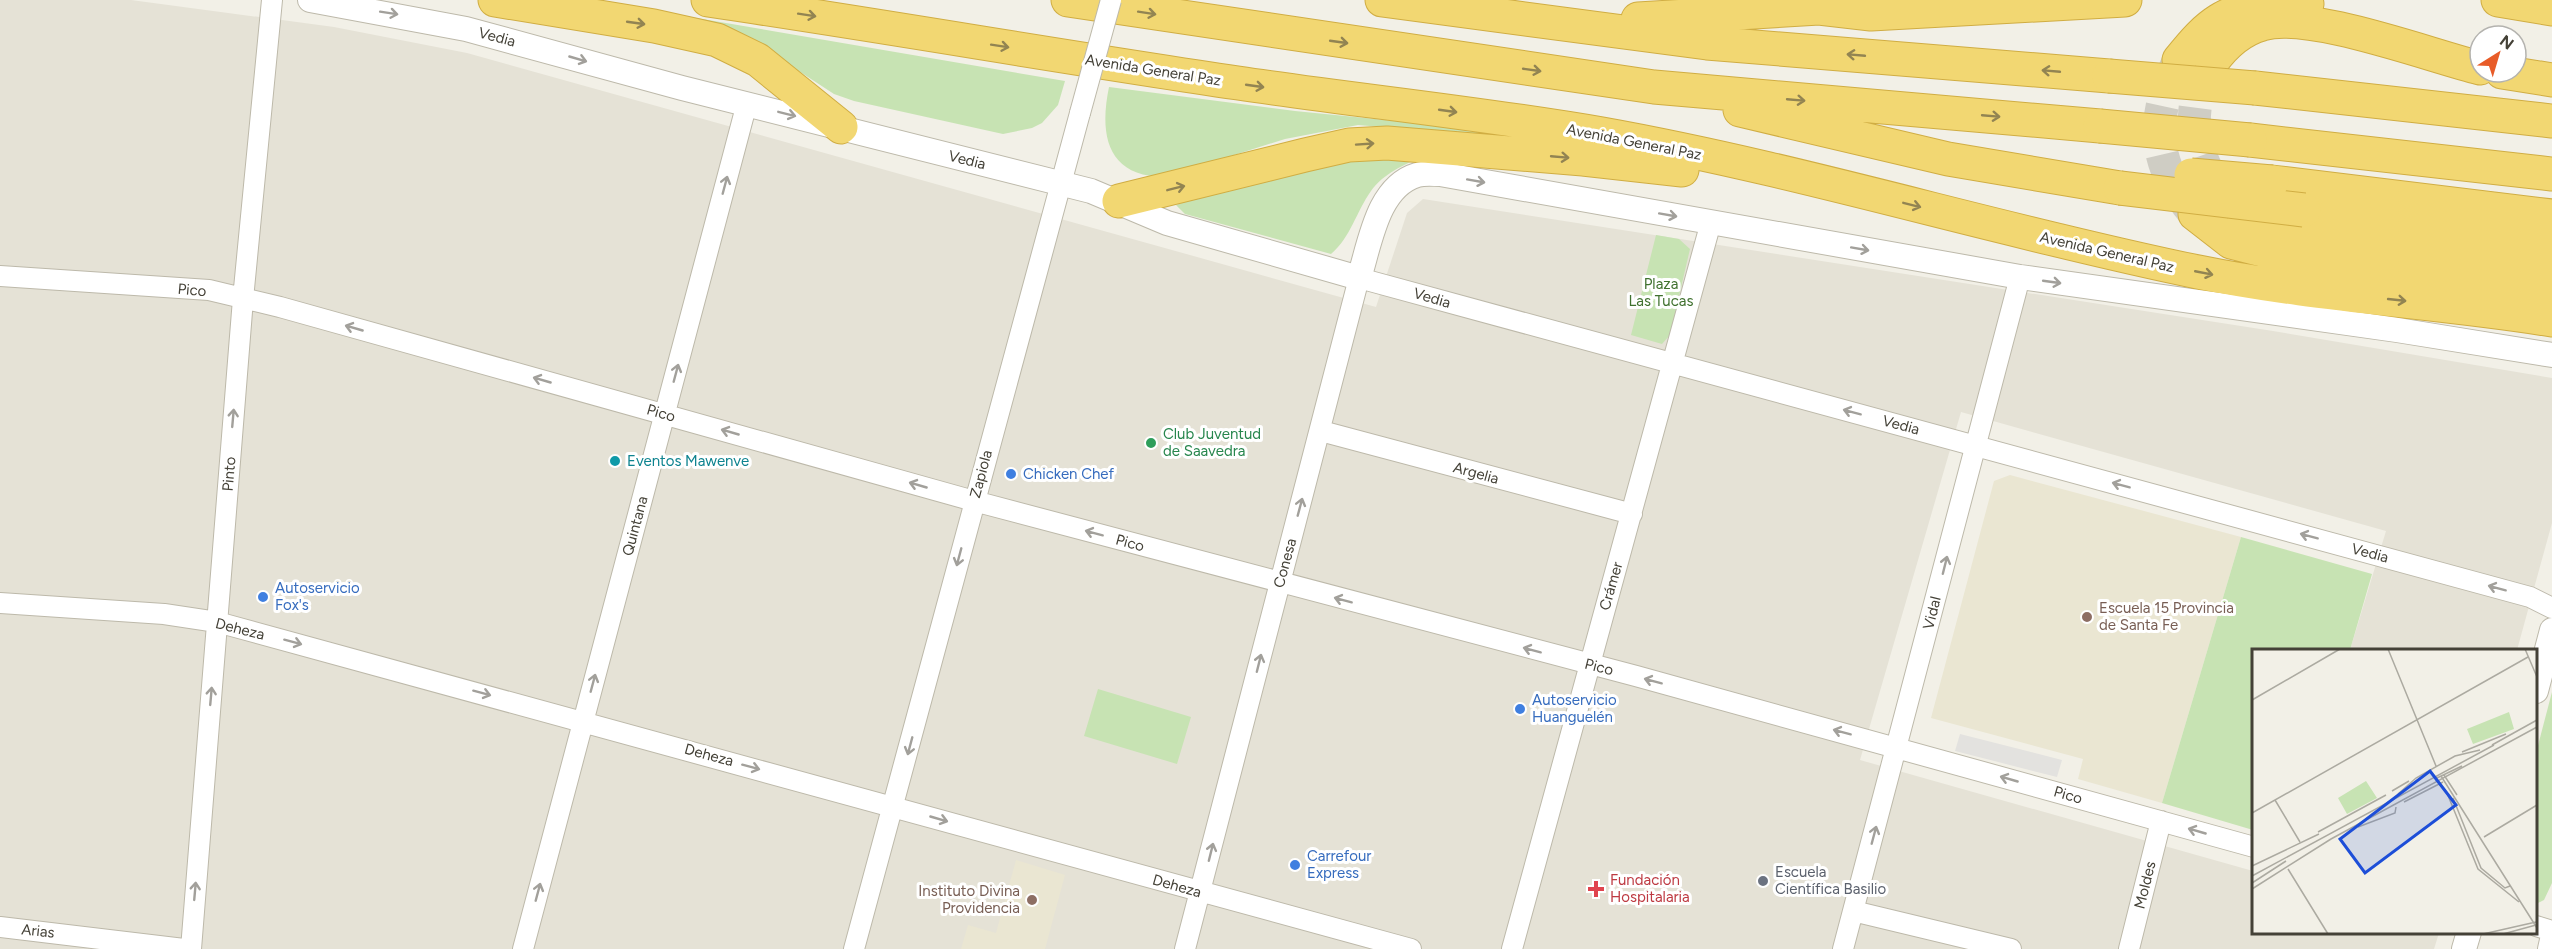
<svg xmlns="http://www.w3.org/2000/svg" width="2552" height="949" font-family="Figtree,sans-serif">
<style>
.residential{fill:#e5e2d6}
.education{fill:#eae6d2}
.green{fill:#c7e3b3}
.parking{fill:#e3e2df}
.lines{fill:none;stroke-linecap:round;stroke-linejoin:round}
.motorway-tunnel{stroke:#cfcdc4;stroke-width:33;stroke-dasharray:33 16;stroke-linecap:butt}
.minor-casing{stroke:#bdb9aa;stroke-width:22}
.tertiary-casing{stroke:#bdb9aa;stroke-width:26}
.motorway-casing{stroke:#d0ad43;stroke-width:35}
.minor{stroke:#fff;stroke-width:20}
.tertiary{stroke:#fff;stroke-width:24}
.motorway{stroke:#f2d772;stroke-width:33}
.minor-bridge-casing{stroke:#bdb9aa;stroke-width:22;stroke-linecap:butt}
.motorway-bridge-casing{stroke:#d0ad43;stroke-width:35;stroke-linecap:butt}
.minor-bridge{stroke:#fff;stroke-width:20}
.motorway-bridge{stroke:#f2d772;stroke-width:33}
.oneway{stroke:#a2a09b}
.oneway2{stroke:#928452}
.leisure-dot{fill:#2e9e5b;stroke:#fff;stroke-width:2}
.culture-dot{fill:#0f9aa8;stroke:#fff;stroke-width:2}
.shop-dot{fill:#3f7fe0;stroke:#fff;stroke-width:2}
.education-dot{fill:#8d6e63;stroke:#fff;stroke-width:2}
.worship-dot{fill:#6b7280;stroke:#fff;stroke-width:2}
.health-dot{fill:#e0444e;stroke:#fff;stroke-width:2}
.labels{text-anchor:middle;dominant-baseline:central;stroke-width:6;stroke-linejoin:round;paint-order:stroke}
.street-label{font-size:15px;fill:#444137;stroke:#fff}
.park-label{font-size:15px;fill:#40712f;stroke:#fff}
.leisure-label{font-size:15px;fill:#27864d;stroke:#fff;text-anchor:start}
.culture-label{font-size:15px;fill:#0d838f;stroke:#fff;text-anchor:start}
.shop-label{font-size:15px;fill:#366cbe;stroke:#fff;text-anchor:start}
.education-label{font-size:15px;fill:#785e54;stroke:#fff;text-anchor:start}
.worship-label{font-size:15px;fill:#5b616d;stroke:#fff;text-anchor:start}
.health-label{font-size:15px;fill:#be3a42;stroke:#fff;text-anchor:start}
.inset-road{fill:none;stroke:#acaaa1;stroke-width:1.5}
.view{fill:#1d4ed8;fill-opacity:0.15;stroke:#1d4ed8;stroke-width:3}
.inset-edge{fill:none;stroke:#444137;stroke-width:3}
</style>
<rect width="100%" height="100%" fill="#f2f0e7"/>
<!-- residential -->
<path class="residential" d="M0 0H131L334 27 467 53 1376 307 1407 213 1423 199 2273 331 2552 378V523L2517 650H2350L2386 531 1961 412 1860 760 2253 871 2254 932 2439 933 2434 949H0Z"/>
<!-- education -->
<path class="education" d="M2010 475 2241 537 2162 803 2078 779 2083 759 1931 718 1994 481Z
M1016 860 1065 875 1045 949H961L968 925 996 933Z"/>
<!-- green -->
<path class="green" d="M591 0 1065 81 1058 105 1042 123 1032 128 1003 134 854 101 834 94 788 64Z
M1109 87 1295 111 1545 136 1544 141 1358 125 1285 139 1165 177C1107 177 1099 135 1109 87Z
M1422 156C1403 166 1384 173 1371 191 1356 212 1351 237 1331 254L1185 214 1176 205 1239 182 1341 158Z
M1656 235 1679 239 1690 249 1670 335 1662 344 1631 335Z
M2241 537 2372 574 2350 650H2254L2253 830 2162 803Z
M1098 689 1191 717 1177 764 1084 736Z
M2552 692V883L2544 900 2536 904V753Z"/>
<!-- parking -->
<path class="parking" d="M1960 734 2062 760 2057 777 1955 751Z"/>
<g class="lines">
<!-- motorway-tunnel -->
<path class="motorway-tunnel" d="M2179 60C2150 119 2152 163 2194 213
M2212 62C2183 109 2192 153 2223 197"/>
<!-- minor casing -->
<g class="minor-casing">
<path id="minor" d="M0 276 209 290 280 307 974 501 1636 676 2254 847
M1321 431 1632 514
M0 603 164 614 217 622 1411 949
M1853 911 2011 949
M2536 926 2552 931
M0 927 184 949
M191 949 243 299 272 0
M523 949 747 103
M854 949 1080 113
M1185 949 1359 278C1749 386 2140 490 2530 597L2552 608
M1512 949 1711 222
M1843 949 2020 277
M2129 949 2161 821"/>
</g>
<!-- tertiary casing -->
<g class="tertiary-casing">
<path id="tertiary" d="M310 0 466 29 682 88 1091 191 1167 223 1359 278C1370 244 1377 187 1417 175 1424 173 1433 174 1440 174L2020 277 2397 330 2552 355
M2536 691 2552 630
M2464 949 2469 932
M2550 949 2552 940"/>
</g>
<!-- motorway casing -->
<g class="motorway-casing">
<path id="motorway" d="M495 0 654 26 717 40 758 60 841 127
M708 0C885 26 1061 57 1238 83 1359 101 1481 113 1602 134 1803 170 1998 231 2198 272 2315 296 2434 301 2552 320
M1068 0 1654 87 2100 126
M1382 0 1707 43 2109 76
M2255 0 2307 4
M2498 0 2552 9
M1638 19 1819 8 1871 14 2125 0
M2179 60C2211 20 2222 14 2272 1
M2212 62C2225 44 2240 30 2262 24 2309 10 2428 55 2480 68
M2502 72 2552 80
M2255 88 2552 121
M1740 110 1948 159 2120 188
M2250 140 2552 174
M2272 182 2552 216
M1119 201 1305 155 1349 145 1387 143 1583 159 1682 170
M2304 210 2518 234 2552 244
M2195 214 2231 242 2278 254 2552 292
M2244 216 2255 224 2284 233 2495 254 2532 262 2552 271"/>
</g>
<!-- minor -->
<use href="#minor" class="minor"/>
<!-- tertiary -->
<use href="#tertiary" class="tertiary"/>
<!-- motorway -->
<use href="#motorway" class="motorway"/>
<!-- minor-bridge casing -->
<g class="minor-bridge-casing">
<path id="minor-bridge" d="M1080 113 1111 0"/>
</g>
<!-- motorway-bridge casing -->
<g class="motorway-bridge-casing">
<path id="motorway-bridge" d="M2109 76 2255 88
M2100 126 2250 140
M2191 175 2272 182
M2120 188 2304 210"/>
</g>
<!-- minor-bridge -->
<use href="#minor-bridge" class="minor-bridge"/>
<!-- motorway-bridge -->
<use href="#motorway-bridge" class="motorway-bridge"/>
</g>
<!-- one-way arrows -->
<defs><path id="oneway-shaft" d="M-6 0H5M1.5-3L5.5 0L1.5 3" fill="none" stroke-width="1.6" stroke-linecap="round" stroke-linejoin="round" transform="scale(1.5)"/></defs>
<g class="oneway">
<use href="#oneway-shaft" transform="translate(389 13) rotate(9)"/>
<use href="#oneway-shaft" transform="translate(578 59) rotate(16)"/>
<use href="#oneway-shaft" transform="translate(787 114) rotate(14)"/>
<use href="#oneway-shaft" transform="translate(1476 181) rotate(10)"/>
<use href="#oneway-shaft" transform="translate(725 185) rotate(-75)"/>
<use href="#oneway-shaft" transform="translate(1668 215) rotate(10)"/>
<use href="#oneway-shaft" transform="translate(1860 249) rotate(10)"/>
<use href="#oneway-shaft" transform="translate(2052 282) rotate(8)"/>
<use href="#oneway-shaft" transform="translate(354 328) rotate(-164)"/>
<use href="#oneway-shaft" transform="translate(676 373) rotate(-75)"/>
<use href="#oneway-shaft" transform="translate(542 380) rotate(-164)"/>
<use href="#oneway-shaft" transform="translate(1852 412) rotate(-165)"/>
<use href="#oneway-shaft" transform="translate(233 418) rotate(-85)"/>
<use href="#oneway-shaft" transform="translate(730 432) rotate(-164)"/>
<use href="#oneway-shaft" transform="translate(918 485) rotate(-164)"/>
<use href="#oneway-shaft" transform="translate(2121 485) rotate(-165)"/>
<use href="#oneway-shaft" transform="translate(1300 507) rotate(-75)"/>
<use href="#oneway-shaft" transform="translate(1094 533) rotate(-165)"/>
<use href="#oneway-shaft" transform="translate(2309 536) rotate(-165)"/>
<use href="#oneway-shaft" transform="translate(959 557) rotate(105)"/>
<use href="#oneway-shaft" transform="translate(1945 565) rotate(-76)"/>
<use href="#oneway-shaft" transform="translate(2497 588) rotate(-165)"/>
<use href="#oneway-shaft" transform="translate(1343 600) rotate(-165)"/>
<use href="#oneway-shaft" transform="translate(293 642) rotate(15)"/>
<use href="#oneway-shaft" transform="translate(1532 650) rotate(-165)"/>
<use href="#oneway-shaft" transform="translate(1259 663) rotate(-76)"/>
<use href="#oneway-shaft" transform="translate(1653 681) rotate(-165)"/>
<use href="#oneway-shaft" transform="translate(593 683) rotate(-75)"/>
<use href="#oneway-shaft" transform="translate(482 693) rotate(15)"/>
<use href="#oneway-shaft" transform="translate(211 696) rotate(-85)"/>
<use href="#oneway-shaft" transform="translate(1842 732) rotate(-165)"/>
<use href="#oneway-shaft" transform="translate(910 746) rotate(105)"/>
<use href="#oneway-shaft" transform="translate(751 767) rotate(15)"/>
<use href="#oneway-shaft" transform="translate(2009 779) rotate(-164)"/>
<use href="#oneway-shaft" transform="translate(939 819) rotate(16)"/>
<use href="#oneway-shaft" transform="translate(2197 831) rotate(-164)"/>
<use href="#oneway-shaft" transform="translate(1874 835) rotate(-75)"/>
<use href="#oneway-shaft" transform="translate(1211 852) rotate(-76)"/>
<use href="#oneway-shaft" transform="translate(195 891) rotate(-85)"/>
<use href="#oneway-shaft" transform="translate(538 892) rotate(-75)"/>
</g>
<g class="oneway2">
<use href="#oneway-shaft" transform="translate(1147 13) rotate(9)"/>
<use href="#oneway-shaft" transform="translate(807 15) rotate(9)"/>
<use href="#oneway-shaft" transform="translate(636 23) rotate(8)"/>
<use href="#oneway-shaft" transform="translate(1339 42) rotate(8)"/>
<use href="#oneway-shaft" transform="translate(1000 46) rotate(9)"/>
<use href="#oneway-shaft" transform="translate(1856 55) rotate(-175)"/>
<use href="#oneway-shaft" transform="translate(1532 70) rotate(8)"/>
<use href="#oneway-shaft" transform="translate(2051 71) rotate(-175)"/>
<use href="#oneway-shaft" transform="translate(1255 86) rotate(8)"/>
<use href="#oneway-shaft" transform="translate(1796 100) rotate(5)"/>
<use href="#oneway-shaft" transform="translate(1448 111) rotate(8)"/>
<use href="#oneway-shaft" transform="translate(1991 116) rotate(5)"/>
<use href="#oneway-shaft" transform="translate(1365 144) rotate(-4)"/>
<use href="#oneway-shaft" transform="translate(1560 157) rotate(5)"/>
<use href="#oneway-shaft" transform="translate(1176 188) rotate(-14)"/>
<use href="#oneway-shaft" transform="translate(1912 205) rotate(14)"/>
<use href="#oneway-shaft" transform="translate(2204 273) rotate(11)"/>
<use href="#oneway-shaft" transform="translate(2397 300) rotate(6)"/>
</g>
<!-- markers -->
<circle class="leisure-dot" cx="1151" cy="443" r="6"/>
<circle class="culture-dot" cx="615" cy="461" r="6"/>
<g class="shop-dot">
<circle cx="1011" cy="474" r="6"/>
<circle cx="263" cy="597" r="6"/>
<circle cx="1520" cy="709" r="6"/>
<circle cx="1295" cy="865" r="6"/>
</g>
<g class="education-dot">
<circle cx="2087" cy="617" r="6"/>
<circle cx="1032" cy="900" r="6"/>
</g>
<circle class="worship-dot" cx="1763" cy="881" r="6"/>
<path class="health-dot" d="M1593 880h6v6h6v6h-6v6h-6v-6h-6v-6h6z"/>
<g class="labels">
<!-- street labels -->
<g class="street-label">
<text transform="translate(497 37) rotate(15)">Vedia</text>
<text transform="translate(1153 70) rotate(9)">Avenida General Paz</text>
<text transform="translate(1634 142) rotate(11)">Avenida General Paz</text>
<text transform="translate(967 160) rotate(14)">Vedia</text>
<text transform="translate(2107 252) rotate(13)">Avenida General Paz</text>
<text transform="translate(192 290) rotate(5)">Pico</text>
<text transform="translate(1432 298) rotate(16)">Vedia</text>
<text transform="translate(661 413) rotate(16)">Pico</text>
<text transform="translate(1901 425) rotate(15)">Vedia</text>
<text transform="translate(1476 473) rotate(15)">Argelia</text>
<text transform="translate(229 474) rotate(-85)">Pinto</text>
<text transform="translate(981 474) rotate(-75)">Zapiola</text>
<text transform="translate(635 526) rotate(-75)">Quintana</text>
<text transform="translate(1130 543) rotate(15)">Pico</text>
<text transform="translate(2370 553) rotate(15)">Vedia</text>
<text transform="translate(1285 563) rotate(-75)">Conesa</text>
<text transform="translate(1611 586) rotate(-74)">Crámer</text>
<text transform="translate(1932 613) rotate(-76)">Vidal</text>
<text transform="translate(240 629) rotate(14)">Deheza</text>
<text transform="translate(1599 667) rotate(14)">Pico</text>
<text transform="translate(709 755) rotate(15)">Deheza</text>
<text transform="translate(2068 795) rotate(16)">Pico</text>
<text transform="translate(2145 885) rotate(-76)">Moldes</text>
<text transform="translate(1177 886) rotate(16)">Deheza</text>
<text transform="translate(38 931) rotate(6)">Arias</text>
</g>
<!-- park labels -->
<g class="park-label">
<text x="1661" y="284">Plaza<tspan x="1661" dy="17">Las Tucas</tspan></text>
</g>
<!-- leisure labels -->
<g class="leisure-label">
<text x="1163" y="434">Club Juventud<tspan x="1163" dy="17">de Saavedra</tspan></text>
</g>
<!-- culture labels -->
<g class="culture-label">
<text x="627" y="461">Eventos Mawenve</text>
</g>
<!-- shop labels -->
<g class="shop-label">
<text x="1023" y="474">Chicken Chef</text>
<text x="275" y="588">Autoservicio<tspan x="275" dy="17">Fox's</tspan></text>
<text x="1532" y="700">Autoservicio<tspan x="1532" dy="17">Huanguelén</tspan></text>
<text x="1307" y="856">Carrefour<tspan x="1307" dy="17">Express</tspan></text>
</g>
<!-- education labels -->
<g class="education-label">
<text x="2099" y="608">Escuela 15 Provincia<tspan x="2099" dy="17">de Santa Fe</tspan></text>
<text x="1020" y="891" text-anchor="end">Instituto Divina<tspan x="1020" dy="17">Providencia</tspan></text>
</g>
<!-- worship labels -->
<g class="worship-label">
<text x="1775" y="872">Escuela<tspan x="1775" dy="17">Científica Basilio</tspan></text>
</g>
<!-- health labels -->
<g class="health-label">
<text x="1610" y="880">Fundación<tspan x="1610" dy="17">Hospitalaria</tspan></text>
</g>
</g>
<!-- overview -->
<g transform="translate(2252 649)">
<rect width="285" height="285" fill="#f2f0e7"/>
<path d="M257 63 262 80 221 95 215 80ZM114 132 125 149 95 165 86 149Z" fill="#c7e3b3"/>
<path class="inset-road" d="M136 0 184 117M273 0 285 28M0 51 88 0M240 96 285 71M210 103 254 85M192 126 205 146M189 127 285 279M185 129 210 117M140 142 157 132M195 144 226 220 267 253M146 145 164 129 203 107 228 101M201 149 229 219 253 239 258 237M23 151 48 193M152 153 191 133M0 164 276 8M106 178 143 164 144 158M66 183 134 146M232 188 285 156M0 217 67 185M36 220 76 285M0 227 242 96M0 234 34 212M0 240 79 190 285 78M231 285 284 273M251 285 284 276"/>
<path class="view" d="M178 122 204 156 113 224 88 190Z"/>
<rect width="285" height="285" class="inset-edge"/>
</g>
<!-- north arrow -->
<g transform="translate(2498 54) rotate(37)"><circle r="28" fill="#ffffff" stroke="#b4b3af" stroke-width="1.5"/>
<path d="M0-4.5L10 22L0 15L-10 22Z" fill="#e85c28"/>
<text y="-9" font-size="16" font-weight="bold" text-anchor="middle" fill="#444137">N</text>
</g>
</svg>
